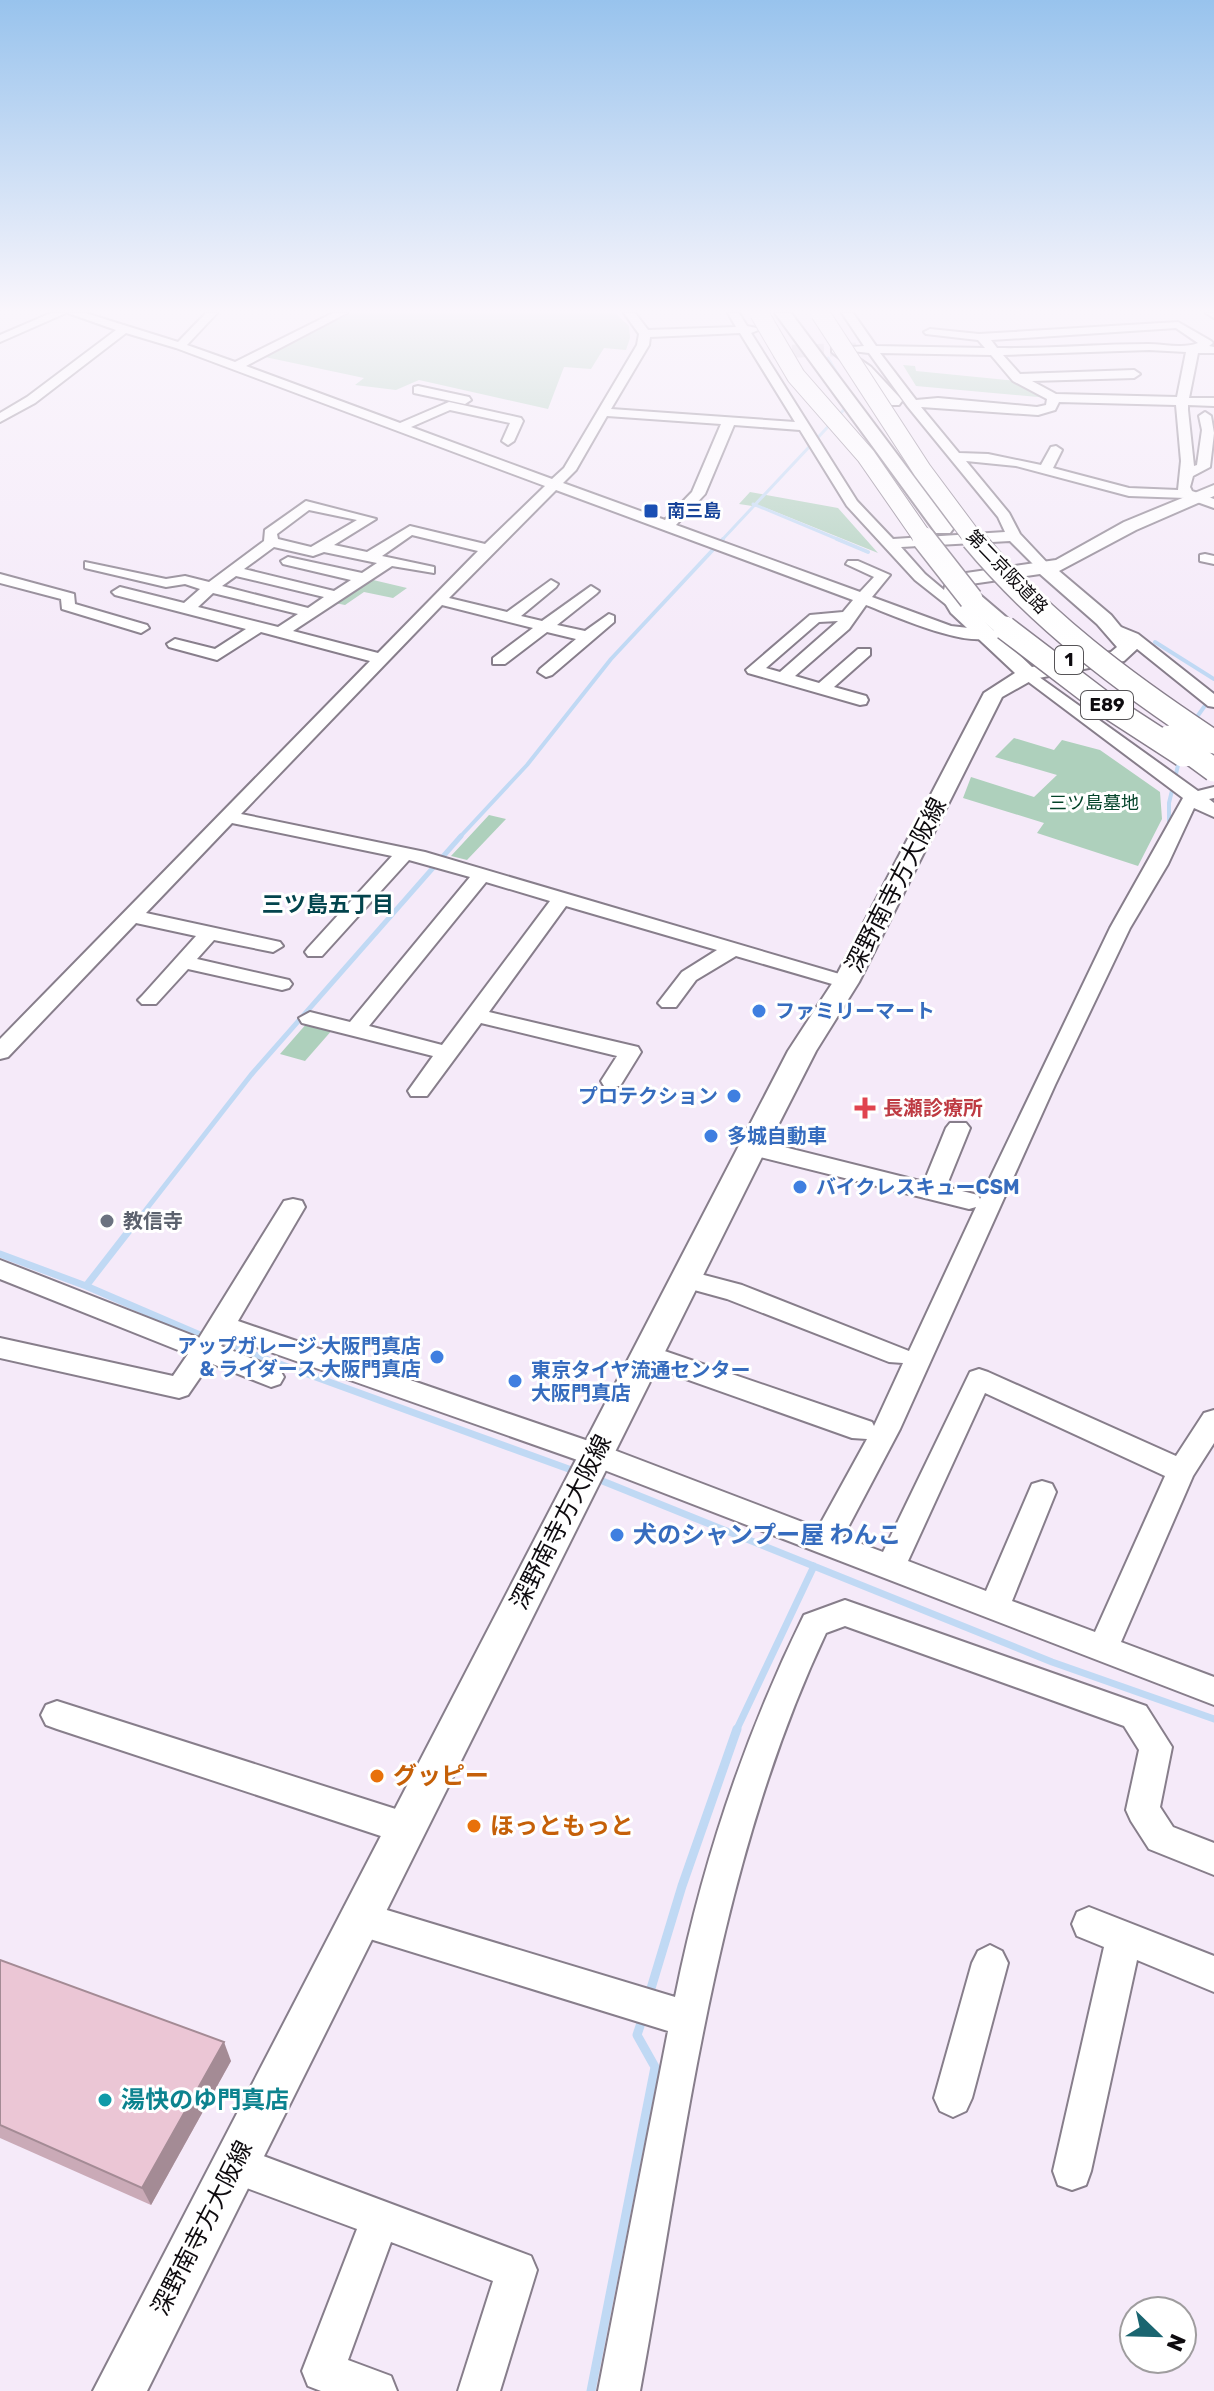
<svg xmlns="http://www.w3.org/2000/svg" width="1214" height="2391" font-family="Rubik,'Noto Sans JP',sans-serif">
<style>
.green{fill:#aed0bc}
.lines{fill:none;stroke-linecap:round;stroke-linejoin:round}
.stream-far4{stroke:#c0d9f4;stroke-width:3}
.stream-far3{stroke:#c0d9f4;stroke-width:4}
.stream-far2{stroke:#c0d9f4;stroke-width:5}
.stream-far1{stroke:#c0d9f4;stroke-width:7}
.stream{stroke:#c0d9f4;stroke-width:9}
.minor-tunnel{stroke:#d2c9d6;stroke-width:13;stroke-dasharray:13 6;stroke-linecap:butt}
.minor-casing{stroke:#877e8b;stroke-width:4}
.major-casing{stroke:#877e8b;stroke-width:4}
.highway-casing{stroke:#877e8b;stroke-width:4}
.minor{fill:#fff;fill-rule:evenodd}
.major{fill:#fff;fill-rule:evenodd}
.highway{fill:#fff;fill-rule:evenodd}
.highway-bridge-far1-casing{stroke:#877e8b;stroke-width:20;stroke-linecap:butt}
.highway-bridge-casing{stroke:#877e8b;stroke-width:26;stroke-linecap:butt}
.highway-bridge-far1{stroke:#fff;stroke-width:18}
.highway-bridge{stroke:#fff;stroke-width:23}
.wall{fill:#caaab7}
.shaded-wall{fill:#a48b95}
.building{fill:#ebc6d5;stroke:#a48b95;stroke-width:2}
.transit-dot{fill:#1a4fb4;stroke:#fff;stroke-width:3}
.shop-dot{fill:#3f7fe0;stroke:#fff;stroke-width:3}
.health-dot{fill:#e0444e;stroke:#fff;stroke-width:3}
.worship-dot{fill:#6b7280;stroke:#fff;stroke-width:3}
.food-dot{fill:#e8710a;stroke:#fff;stroke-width:3}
.culture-dot{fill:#0f9aa8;stroke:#fff;stroke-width:3}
.labels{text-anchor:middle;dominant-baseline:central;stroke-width:6;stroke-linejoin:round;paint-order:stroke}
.far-transit-label{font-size:18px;font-weight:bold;fill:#164399;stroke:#fff;text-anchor:start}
.far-street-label{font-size:18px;fill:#0e0b0f;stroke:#fff}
.shield{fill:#fff;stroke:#565457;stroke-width:2}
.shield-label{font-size:18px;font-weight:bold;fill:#0e0b0f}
.far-park-label{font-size:18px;fill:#034329;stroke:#fff}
.shop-label{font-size:20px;font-weight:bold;fill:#366cbe;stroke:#fff;text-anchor:start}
.health-label{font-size:20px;font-weight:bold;fill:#be3a42;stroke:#fff;text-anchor:start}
.worship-label{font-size:20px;font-weight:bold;fill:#5b616d;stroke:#fff;text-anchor:start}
.neighbourhood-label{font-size:22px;font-weight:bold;fill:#03444d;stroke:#fff}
.near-street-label{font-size:24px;fill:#0e0b0f;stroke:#fff}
.near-shop-label{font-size:24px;font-weight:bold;fill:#366cbe;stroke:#fff;text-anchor:start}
.near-food-label{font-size:24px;font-weight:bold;fill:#c56008;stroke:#fff;text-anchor:start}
.near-culture-label{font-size:24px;font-weight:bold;fill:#0d838f;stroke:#fff;text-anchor:start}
</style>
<rect width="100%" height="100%" fill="#f5eaf9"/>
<!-- green -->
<path class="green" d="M351 313H615L629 326 630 338 626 350 604 348 591 369 564 367 548 409 419 380 396 390 355 385 364 378 265 357Z
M903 365 915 366 916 371 1017 381 1049 398 916 386Z
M750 492 838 508 878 553 766 508 739 504Z
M369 579 407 588 393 598 364 592 345 605 335 603Z
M1014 738 1054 750 1062 740 1100 750 1160 792 1162 819 1138 866 1037 833 1044 823 963 798 971 777 1034 797 1057 775 995 757Z
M489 815 506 819 467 860 451 856Z
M308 1022 333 1029 305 1061 280 1054Z"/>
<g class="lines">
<!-- stream-far4 -->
<path class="stream-far4" d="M753 504 842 541
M721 541 853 400 828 358"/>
<!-- stream-far3 -->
<path class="stream-far3" d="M837 539 868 552
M1155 642 1214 679
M1194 721 1214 693
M1169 828V803L1180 757
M459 838 527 765 611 659 723 539"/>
<!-- stream-far2 -->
<path class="stream-far2" d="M988 1184 1117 917
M134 1225 251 1075 461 836"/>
<!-- stream-far1 -->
<path class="stream-far1" d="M0 1254 86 1286 200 1335 577 1472
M86 1286 135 1223
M595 1478 1052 1662 1214 1719
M736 1731 814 1566"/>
<!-- stream -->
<path class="stream" d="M649 1995 682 1886 737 1729
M591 2391 655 2067 637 2035 643 2017"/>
<!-- minor-tunnel -->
<path class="minor-tunnel" d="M773 352 856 349"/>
<!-- minor casing -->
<g class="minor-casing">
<path id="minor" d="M51 313H66L0 342V335Z
M68 313H85L178 342 206 313H217L187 345 235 362 333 313H347L246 366 400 423 449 402 521 418 523 421 514 441 508 445 502 441 510 423 450 410 411 427 552 479 564 468 637 345 639 334 624 313H635L648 330 736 327 728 313H739L747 326 761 329 751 333 857 501 893 539 1005 532 998 517 908 407 869 353 852 351V347L864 346 842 313H853L876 346 985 348 978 340 926 334 924 332 930 329 979 334 1178 322 1211 341 1213 343 1209 346 1214 347V353H1198L1189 398H1214V406L1188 405V410L1194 466 1197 465 1202 430 1199 416 1205 412 1211 416 1214 433 1210 467 1193 476 1190 487 1192 491 1214 499V508L1186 498 1129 496 1016 466 966 461 1009 513 1020 534 1053 569 1046 573 1041 572 1010 541 901 547 925 574 963 606 966 609 958 614 915 580 847 506 800 430 734 425 705 494 676 525 860 592 874 577 846 564 848 561H858L890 575 872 597 951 626 986 630 994 635C974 652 890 614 866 605L849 629 795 676 819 683 858 649H870V655L834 687 866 696 868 700 866 704 860 705 748 673 746 670 810 615 843 612 853 600 556 490 449 598 507 612 551 580 558 584 556 587 521 616 542 621 591 586 599 591 596 594 557 625 585 631 609 614 614 616V622L552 675 546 677 538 672 540 669 576 639 547 632 505 664H493V658L533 628 442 605 241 814 425 852 853 978 856 982 853 986H839L736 956 696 980 676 1007H662L658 1003 682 972 717 950 566 906 489 1012 638 1047 641 1052 620 1086H604L601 1081 617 1056 481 1023 427 1096H411L408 1091 433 1056 302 1023 299 1018 310 1012 350 1022 470 877 409 860 322 956H308L305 952 308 948 392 856 232 823 146 913 280 942 283 946 273 952 214 940 197 959 289 980 292 984 289 988 282 990 188 969 156 1004H142L138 1000 142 996 196 936 136 923 8 1057 0 1059V1039L370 661 261 632 217 660 169 647 167 644 175 639 215 649 246 629 115 595 112 592 120 587 184 603 200 589 185 584 166 587 85 568V562L166 579 185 576 209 582 264 541 265 530 306 501 376 519 334 545 367 552 410 526 485 544 545 486 176 348 126 333 35 403 0 422V413L27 397 116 330ZM1176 328 1198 343C1183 349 1164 344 1148 344 1098 344 1048 349 997 348L991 340ZM740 333 795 422 611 409 649 345 650 337ZM1149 350 1186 352 1177 397 1056 394 1032 381 1134 378 1140 374 1134 370 1020 374 1003 355ZM880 353 991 355 1013 381 1047 399 1046 405 1037 407 938 398 916 400ZM1059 402 1176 405 1181 461 1178 490 1129 488 1053 468 1062 450 1056 446 1051 447 1041 465 988 454 959 453 921 407 1038 415 1055 410ZM607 416 721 424 692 492 665 520 563 483 576 470ZM309 510 357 520 311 547 278 539 277 534ZM412 535 478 551 378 653 293 631 392 566 434 573V567L382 556ZM274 547 313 556 324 552 377 563 362 573 288 557 281 561 283 564 351 580 334 591 244 569ZM236 576 324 597 308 608 222 586ZM213 593 298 614 278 627 198 607ZM838 621 780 672 766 668 819 622ZM486 882 550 901 442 1045 369 1026Z
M1206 313H1214V318Z
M418 386 469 397 471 400 465 404 414 393V387Z
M1205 554 1214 556V564L1200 561V555Z
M0 574 74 594 75 604 147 625 149 628 141 633 62 609 61 599 0 583Z
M1111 623 1138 634 1214 694V707L1208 706 1126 640 1103 628Z
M1028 669 1198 791 1214 787V798L1209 799 1214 803V817L1194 808 1168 864 1130 928 1055 1085 900 1429 843 1537 883 1552 970 1372 979 1369 988 1372 1176 1456 1204 1413 1214 1410V1443L1193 1476 1121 1642 1214 1677V1705L586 1463 228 1337 221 1346 280 1370 284 1377 280 1384 271 1387 210 1363 188 1395 179 1398 0 1358V1338L173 1376 188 1354 0 1279V1260L199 1338 284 1201 293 1199 302 1201 305 1207 238 1321 606 1447 818 1528 867 1439 852 1438 638 1362 634 1355 638 1348 647 1345 872 1422 874 1426 903 1363 889 1362 727 1299 676 1285 672 1279 676 1273 685 1270 742 1285 909 1351 976 1207 969 1209 752 1155 744 1152 740 1147 744 1142 752 1139 924 1182 946 1128 950 1123H966L970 1128 946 1187 978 1195 980 1199 1110 928 1183 798 1022 677 1020 674ZM985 1393 1165 1476 1095 1632 1012 1601 1056 1492 1052 1484 1042 1481 1032 1484 986 1591 908 1561Z
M845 1600 1146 1706 1172 1747 1160 1807 1173 1827 1214 1843V1875L1149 1849 1131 1821 1126 1810 1139 1750 1124 1726 845 1626 826 1633C714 1871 687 2135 640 2391H598L668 2031 357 1935 345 1930 340 1918 345 1906 357 1901 675 1997C702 1863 744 1737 804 1615Z
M57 1701 405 1812 417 1817 422 1828 417 1839 405 1844 57 1729 46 1725 41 1715 46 1705Z
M1089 1907 1214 1956V1992L1137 1960 1091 2171 1086 2185 1072 2190 1058 2185 1053 2171 1104 1947 1077 1936 1072 1924 1077 1912Z
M990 1945 1002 1951 1008 1963 972 2098 966 2111 953 2117 940 2111 934 2098 972 1963 978 1951Z
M234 2145 531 2256 537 2270 500 2391H458L493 2281 391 2242 348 2360 391 2376 397 2391H321L308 2386 302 2371 357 2229 220 2178 215 2164 220 2150Z"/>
</g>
<!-- major casing -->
<g class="major-casing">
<path id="major" d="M1214 485V496L1136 530 1059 571 1111 615 1138 648 1124 661 1034 679 1002 697 859 982 816 1051 767 1147 147 2391H93L788 1051 833 982 984 693 1015 673 951 613 942 598 945 586 966 573 1056 560 1124 522ZM1040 574 1097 624 1117 647 1111 652 1032 667 960 598 963 589 971 584Z"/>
</g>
<!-- highway casing -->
<g class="highway-casing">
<path id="highway" d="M775 313H791L953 529 950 533H936Z
M838 344 871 367 899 397 902 401 899 405H887L859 375 832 352V346Z
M971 593 979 594 1013 623 1016 628 1013 633H997L963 604 960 599 963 594Z"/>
</g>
<!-- minor -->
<use href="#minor" class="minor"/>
<!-- major -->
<use href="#major" class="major"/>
<!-- highway -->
<use href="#highway" class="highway"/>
<!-- highway-bridge-far1 casing -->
<g class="highway-bridge-far1-casing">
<path id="highway-bridge-far1" d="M759 313 796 376 866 456 925 541
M820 313 922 470 975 541"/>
</g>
<!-- highway-bridge casing -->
<g class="highway-bridge-casing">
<path id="highway-bridge" d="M924 539 971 599
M973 539C1041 621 1126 684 1214 742
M1005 628 1106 705 1183 755
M1169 737 1214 770"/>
</g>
<!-- highway-bridge-far1 -->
<use href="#highway-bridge-far1" class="highway-bridge-far1"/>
<!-- highway-bridge -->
<use href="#highway-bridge" class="highway-bridge"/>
</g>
<!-- wall -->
<path class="wall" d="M0 1960 231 2061 151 2205 0 2138Z"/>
<!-- shaded-wall -->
<path class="shaded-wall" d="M224 2042 231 2061 151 2205 142 2188Z"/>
<!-- building -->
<path class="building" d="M0 1960 224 2042 142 2188 0 2125Z"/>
<!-- sky -->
<linearGradient id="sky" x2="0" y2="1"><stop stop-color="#98c3ed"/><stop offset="0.48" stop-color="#faf6fc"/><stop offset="1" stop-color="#faf6fc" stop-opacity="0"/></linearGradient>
<rect width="1214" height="648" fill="url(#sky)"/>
<!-- markers -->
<rect class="transit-dot" x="643" y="503" width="16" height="16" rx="4"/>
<g class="shop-dot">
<circle cx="759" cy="1011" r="8"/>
<circle cx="734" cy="1096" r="8"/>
<circle cx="711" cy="1136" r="8"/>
<circle cx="800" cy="1187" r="8"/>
<circle cx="437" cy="1357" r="8"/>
<circle cx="515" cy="1381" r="8"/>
<circle cx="617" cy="1535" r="8"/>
</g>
<path class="health-dot" d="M861 1096h8v8h8v8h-8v8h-8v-8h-8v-8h8z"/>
<circle class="worship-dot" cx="107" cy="1221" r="8"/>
<g class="food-dot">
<circle cx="377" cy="1776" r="8"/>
<circle cx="474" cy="1826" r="8"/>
</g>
<circle class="culture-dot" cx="105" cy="2100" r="8"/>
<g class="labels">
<!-- far-transit labels -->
<g class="far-transit-label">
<text x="667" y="511">南三島</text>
</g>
<!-- far-street labels -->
<g class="far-street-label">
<text transform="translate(1007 572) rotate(46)">第二京阪道路</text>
</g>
<!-- shield labels -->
<g class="shield">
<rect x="1055" y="646" width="28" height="28" rx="6"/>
<rect x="1081" y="691" width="52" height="28" rx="6"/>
</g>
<g class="shield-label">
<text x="1069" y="660">1</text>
<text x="1107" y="705">E89</text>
</g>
<!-- far-park labels -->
<g class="far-park-label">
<text x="1094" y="803">三ツ島墓地</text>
</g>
<!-- shop labels -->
<g class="shop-label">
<text x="775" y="1011">ファミリーマート</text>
<text x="718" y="1096" text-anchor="end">プロテクション</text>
<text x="727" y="1136">多城自動車</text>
<text x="816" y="1187">バイクレスキューCSM</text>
<text x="421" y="1346" text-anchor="end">アップガレージ 大阪門真店<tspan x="421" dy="23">&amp; ライダース 大阪門真店</tspan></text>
<text x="531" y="1370">東京タイヤ流通センター<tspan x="531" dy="23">大阪門真店</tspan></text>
</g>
<!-- health labels -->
<g class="health-label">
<text x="883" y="1108">長瀬診療所</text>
</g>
<!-- worship labels -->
<g class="worship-label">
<text x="123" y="1221">教信寺</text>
</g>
<!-- neighbourhood labels -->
<g class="neighbourhood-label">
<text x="328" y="904">三ツ島五丁目</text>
</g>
<!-- near-street labels -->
<g class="near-street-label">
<text transform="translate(896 885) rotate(-63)">深野南寺方大阪線</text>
<text transform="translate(561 1522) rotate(-63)">深野南寺方大阪線</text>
<text transform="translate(202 2228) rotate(-63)">深野南寺方大阪線</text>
</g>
<!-- near-shop labels -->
<g class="near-shop-label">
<text x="633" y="1535">犬のシャンプー屋 わんこ</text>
</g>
<!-- near-food labels -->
<g class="near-food-label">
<text x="393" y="1776">グッピー</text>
<text x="490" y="1826">ほっともっと</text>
</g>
<!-- near-culture labels -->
<g class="near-culture-label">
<text x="121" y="2100">湯快のゆ門真店</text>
</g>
</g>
<!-- north arrow -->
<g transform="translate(1158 2335) rotate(113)"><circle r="38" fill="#ffffff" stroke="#9f9d9f" stroke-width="2"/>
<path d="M0-6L14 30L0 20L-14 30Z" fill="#1a6570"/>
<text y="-12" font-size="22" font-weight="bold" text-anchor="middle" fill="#0e0b0f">N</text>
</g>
</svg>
